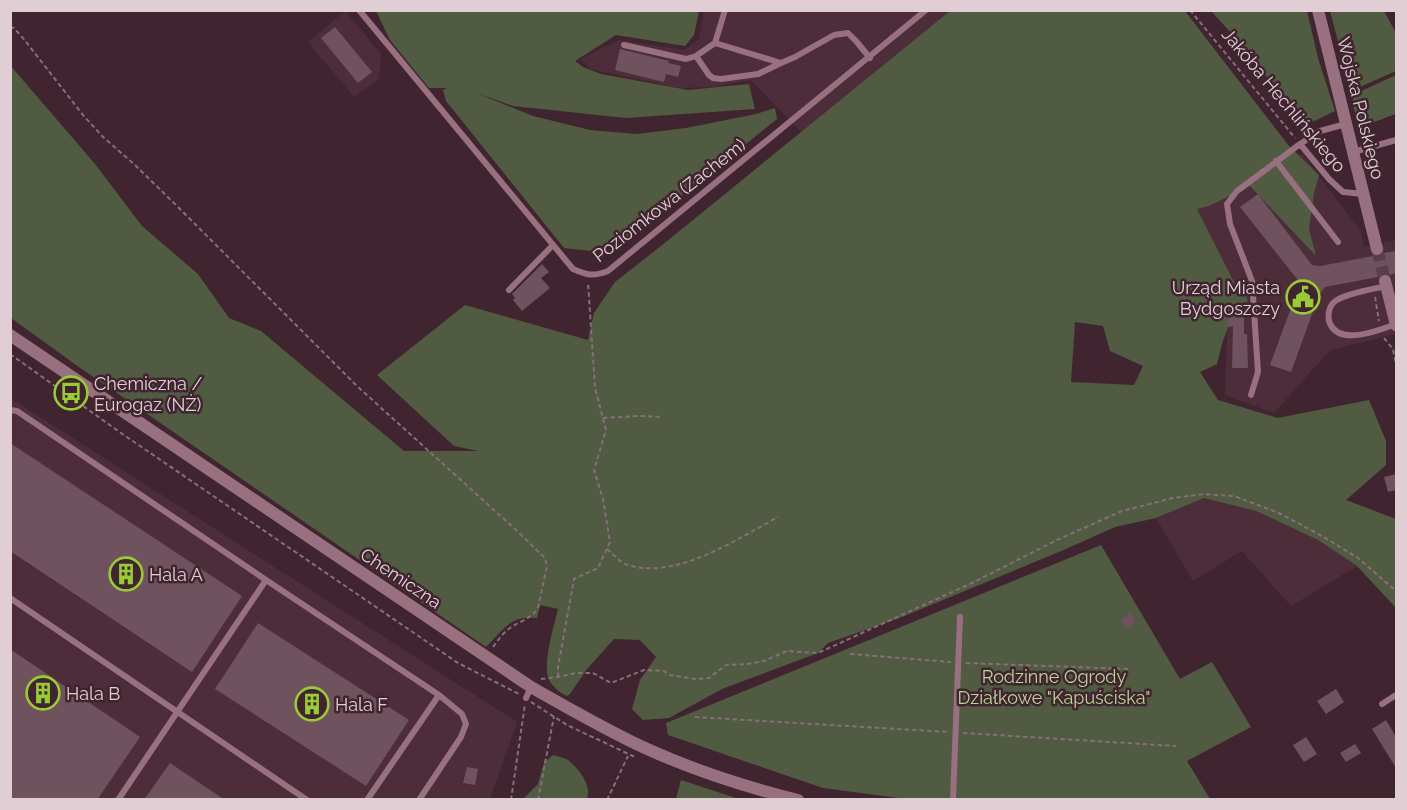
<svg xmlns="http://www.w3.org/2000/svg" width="1407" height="810" font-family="Raleway,sans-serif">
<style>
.built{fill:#4e2d3b}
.green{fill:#505b41;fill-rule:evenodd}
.building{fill:#6f525d}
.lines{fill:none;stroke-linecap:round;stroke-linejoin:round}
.tertiary-tunnel{stroke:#583e49;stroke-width:12;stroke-dasharray:12 6;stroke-linecap:butt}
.path{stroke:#866f78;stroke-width:2;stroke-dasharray:4.5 3;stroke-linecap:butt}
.service{stroke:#987080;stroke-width:6}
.tertiary{stroke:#987080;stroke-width:12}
.labels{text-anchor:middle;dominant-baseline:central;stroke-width:5;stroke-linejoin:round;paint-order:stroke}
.street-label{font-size:18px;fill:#e0ced4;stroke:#402530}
.poi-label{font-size:18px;fill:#e0ced4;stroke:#402530;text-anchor:start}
.park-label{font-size:18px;fill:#bad594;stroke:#402530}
</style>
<rect width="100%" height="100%" fill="#402530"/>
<!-- built -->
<path class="built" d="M345 11 381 54 379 79 354 97 308 42Z
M704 11H961L801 132 751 80 712 87 679 88 590 69 581 59 619 40 685 50 699 39Z
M1302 154 1361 231 1364 247 1396 240V334L1330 350 1274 413 1225 395 1228 301 1197 209 1204 207 1202 198Z
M10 398 517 722 490 799H11Z
M1204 498 1256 511 1318 540 1357 566 1291 606 1242 551 1193 581 1156 518Z"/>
<!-- green -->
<path class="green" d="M376 11H699L694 35 685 46 616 35 575 61 583 67 601 74 688 90 749 84 755 109 626 118 513 106 474 92 533 116 590 130 637 134 686 128 756 114 775 108 777 119 632 235 599 252 564 248 446 101 443 90 447 88H429L390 40Z
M950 11H1185L1289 146 1319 175 1314 193 1309 229 1316 256 1250 186 1209 206 1197 209 1235 284 1244 277 1248 305 1244 314 1228 318V327L1222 344 1217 364 1200 372 1218 400 1278 418 1369 400 1386 441V465L1346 500 1396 519V608L1357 566 1318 540 1256 511 1204 498 1156 518 1115 527 1066 549 897 619 828 643 818 653 722 689 669 718 643 720 632 709 640 680 656 657 640 640 614 639 587 669 570 694 567 696C560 693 553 687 549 680 542 665 554 626 558 609L540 605 537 618C511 614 502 631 486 647L76 365 11 318 10 65 95 164 142 226 198 274 229 318 261 331 404 451H478L454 446 377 375 465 305 588 340 594 313 615 282 661 246ZM1075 322 1103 326 1110 351 1143 366 1134 385 1071 382Z
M1211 11H1307L1318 58 1335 111 1302 127 1253 57Z
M1330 11H1384L1396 33V71L1351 91Z
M1396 75V114C1385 117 1373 125 1361 123 1356 115 1349 103 1355 94Z
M1101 545 1180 679 1212 662 1251 727 1187 761 1210 799 913 800 823 788 668 735 666 723Z
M553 755C558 756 564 758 568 760 579 769 592 785 587 799H523L538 784 544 763Z
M681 780 739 799H676Z"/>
<!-- building -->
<path class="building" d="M335 27 372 72 358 83 321 38Z
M620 49 669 61 668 63 681 66 678 77 666 74 664 82 615 70Z
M1258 194 1312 265 1320 266 1373 256 1378 257 1384 253 1396 251V273L1390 275 1384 273 1378 277 1325 287 1319 295 1291 372 1270 365 1299 286 1297 279 1240 207Z
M542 264 549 272 541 278 550 288 522 311 513 300 515 298 512 294Z
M1244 314V334H1247L1248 368H1232L1233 326 1228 327V318Z
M10 443 242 596 192 672 10 551Z
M1396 474V490L1388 492 1384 477Z
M1131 613 1136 622 1126 628 1121 620Z
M258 623 409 720 366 786 215 689Z
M10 649 140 737 97 800H10Z
M1336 689 1344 702 1326 714 1317 701Z
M1386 720 1396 737V768L1372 729Z
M1306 737 1317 754 1304 762 1293 745Z
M1355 744 1361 753 1346 762 1340 753Z
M170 763 225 800H144Z
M467 767 478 769 475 785 463 783Z"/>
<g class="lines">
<!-- tertiary-tunnel -->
<path class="tertiary-tunnel" d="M1377 249 1385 281"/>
<!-- path -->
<path class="path" d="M1190 10 1295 138
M10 27 14 28 23 38 83 115 103 137 135 165 181 210 358 387 515 529 545 558 547 566 538 608C531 619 520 621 510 628 503 633 498 640 493 647
M1375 297 1379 321
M1384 338 1393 349 1396 365
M10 354 121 433 458 663 519 694
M603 418 639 416 663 417
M607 549C613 554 619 561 625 564 674 582 737 539 778 517
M850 654 951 662
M966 663 1128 669
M558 677V667L574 579 598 568 610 542 603 499 594 470 606 430 595 388 588 282
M541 679 558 677 576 673H593L611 683 644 670 664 671 670 675 696 679 709 678 726 665 748 664 764 661 787 651 818 653 972 583 1057 540 1122 511 1173 498 1204 494 1234 496 1279 513 1322 536 1358 558 1396 591
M531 702 567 725 637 758
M695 717 949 732
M963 733 1176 746
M511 800 525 704
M538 800 554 716
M607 800 628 756"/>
<!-- service -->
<path class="service" d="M359 10 573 269C587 275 593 277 608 271L926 10
M715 43 781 63 795 57 834 35 848 33 856 41 870 58
M624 45 686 59 696 56 715 43 725 10
M696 56 709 75 713 78 721 79 758 74 781 63
M1300 144 1329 179 1343 192 1364 194
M1353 152 1396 140
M1276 161 1338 242
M1386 286C1374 289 1341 294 1333 303 1329 308 1328 315 1329 321 1337 347 1378 331 1396 324
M509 290 553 245
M1251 395 1258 372 1252 281 1230 224 1227 204 1237 191 1300 144 1320 131 1346 124
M10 410 17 411 266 580 118 800
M266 580 439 695 367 800
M10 598 307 800
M526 698 531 687
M1382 704 1396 695
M419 800 461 737 466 724 462 714 439 695
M953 800 960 617"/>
<!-- tertiary -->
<path class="tertiary" d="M1318 10 1377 249
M1385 281 1396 325
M10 335 531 687C568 708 606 730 645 748 693 770 746 787 798 800"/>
</g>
<!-- icons -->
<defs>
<g id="civic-ring" transform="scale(1.725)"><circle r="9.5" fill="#402530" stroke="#99cb35" stroke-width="1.5"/><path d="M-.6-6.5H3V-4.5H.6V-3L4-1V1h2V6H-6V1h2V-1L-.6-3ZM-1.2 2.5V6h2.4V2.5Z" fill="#99cb35"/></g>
<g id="bus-ring" transform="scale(1.725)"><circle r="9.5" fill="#402530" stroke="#99cb35" stroke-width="1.5"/><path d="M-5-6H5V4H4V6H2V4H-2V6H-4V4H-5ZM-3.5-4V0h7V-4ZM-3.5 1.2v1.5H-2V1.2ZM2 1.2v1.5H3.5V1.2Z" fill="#99cb35"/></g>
<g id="building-ring" transform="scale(1.725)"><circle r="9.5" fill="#402530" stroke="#99cb35" stroke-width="1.5"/><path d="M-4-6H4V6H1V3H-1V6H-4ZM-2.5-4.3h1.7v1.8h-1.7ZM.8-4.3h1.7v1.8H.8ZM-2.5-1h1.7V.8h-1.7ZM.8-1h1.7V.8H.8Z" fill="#99cb35"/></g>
</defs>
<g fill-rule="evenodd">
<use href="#civic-ring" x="1303" y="297"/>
<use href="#bus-ring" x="71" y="393"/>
<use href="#building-ring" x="126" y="574"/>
<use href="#building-ring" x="43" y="693"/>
<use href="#building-ring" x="312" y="704"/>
</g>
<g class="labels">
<!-- street labels -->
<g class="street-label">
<text transform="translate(1284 100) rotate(50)">Jakóba Hechlińskiego</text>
<text transform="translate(1361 108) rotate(76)">Wojska Polskiego</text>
<text transform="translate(669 200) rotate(-38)">Poziomkowa (Zachem)</text>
<text transform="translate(401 578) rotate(34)">Chemiczna</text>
</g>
<!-- poi labels -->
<g class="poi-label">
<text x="1280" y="287" text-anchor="end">Urząd Miasta<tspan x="1280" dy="21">Bydgoszczy</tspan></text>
<text x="94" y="383">Chemiczna /<tspan x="94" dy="21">Eurogaz (NŻ)</tspan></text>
<text x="149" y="574">Hala A</text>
<text x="66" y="693">Hala B</text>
<text x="335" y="704">Hala F</text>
</g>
<!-- park labels -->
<g class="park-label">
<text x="1054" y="676">Rodzinne Ogrody<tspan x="1054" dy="21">Działkowe "Kapuściska"</tspan></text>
</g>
</g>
<!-- border -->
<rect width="1407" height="810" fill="none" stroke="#e0ced4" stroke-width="24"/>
</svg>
